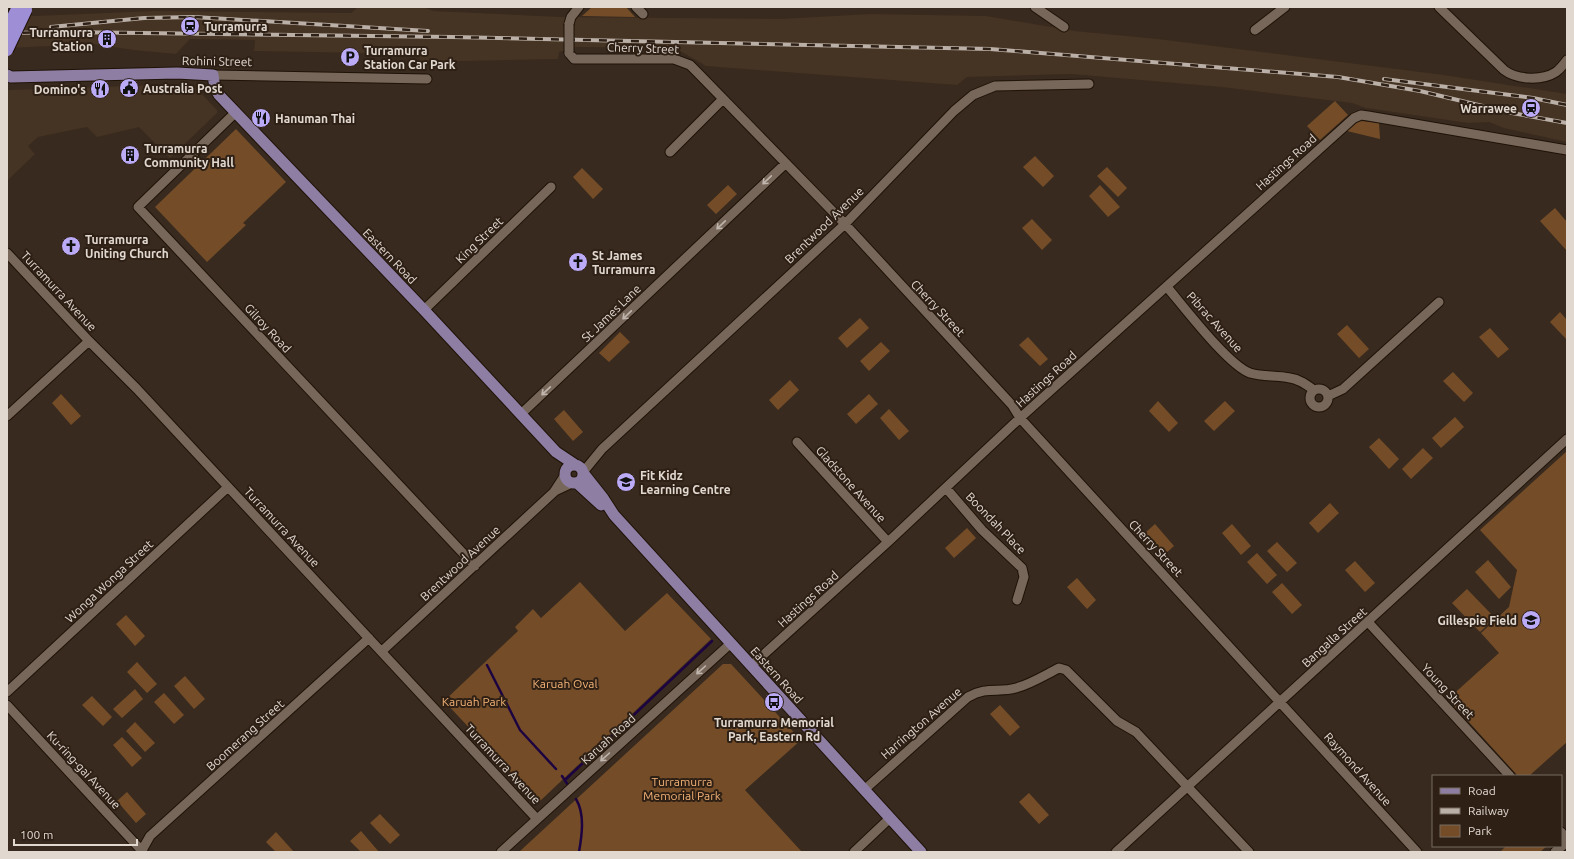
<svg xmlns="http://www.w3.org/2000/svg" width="1574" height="859" font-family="Ubuntu,sans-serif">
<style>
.built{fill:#453323}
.green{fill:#744d28}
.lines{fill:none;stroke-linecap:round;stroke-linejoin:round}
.stream{stroke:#1d0441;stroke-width:2.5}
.minor-casing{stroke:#1f1207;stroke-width:11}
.major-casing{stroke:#1f1207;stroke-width:13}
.minor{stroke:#77675a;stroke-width:9}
.major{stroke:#8e7ea4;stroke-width:11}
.rail-casing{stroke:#bab0a7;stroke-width:4}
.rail{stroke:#2e2015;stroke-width:2.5;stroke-dasharray:8;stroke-linecap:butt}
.minor-bridge-casing{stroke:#1f1207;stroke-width:11;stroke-linecap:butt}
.highway-bridge-casing{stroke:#1f1207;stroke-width:14;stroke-linecap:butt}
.minor-bridge{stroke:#77675a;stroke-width:9}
.highway-bridge{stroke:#9e8ed6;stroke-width:12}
.oneway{stroke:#c1b6ad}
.labels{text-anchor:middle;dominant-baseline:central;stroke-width:4;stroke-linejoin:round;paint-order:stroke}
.poi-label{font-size:12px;font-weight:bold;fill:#e1d8d0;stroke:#2e2015;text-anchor:start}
.street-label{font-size:12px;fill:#e1d8d0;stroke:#2e2015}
.park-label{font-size:12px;fill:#f4b377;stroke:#2e2015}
</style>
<rect width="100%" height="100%" fill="#382a1e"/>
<!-- built -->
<path class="built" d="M358 7H423L434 11 561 17 780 19 871 14 986 16 1075 31 1158 39 1444 75 1567 94V142L1504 128 1489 122 1468 123 1366 108 1352 103 1222 87 1071 74 967 77 957 85 706 66 675 48 577 47 559 52 558 59 420 62V54L254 51 255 40 190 39 176 54 133 50 94 44 7 48V11L35 16 154 11 351 13Z
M191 84 194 86 217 110V113L170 158 139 127 97 137 87 127 38 137 28 146 35 154 7 181V91L9 90Z"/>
<!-- green -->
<path class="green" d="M592 7H626L635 17 582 16Z
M1335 101 1348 115 1320 140 1307 126Z
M1362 121 1379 123 1380 139 1347 131 1356 123Z
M236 129 286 182 243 223 246 225 207 262 155 207Z
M1035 156 1054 176 1043 187 1023 167Z
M1107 167 1127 188 1118 197 1097 176Z
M582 168 603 189 593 199 573 177Z
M728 185 737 194 716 214 707 205Z
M1100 185 1120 207 1108 217 1089 196Z
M1555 208 1567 222V251L1540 221Z
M1032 219 1052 240 1042 250 1022 228Z
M1560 312 1567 320V340L1550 322Z
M860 318 869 328 847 348 838 338Z
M1347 325 1369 349 1359 358 1337 334Z
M1490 328 1509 349 1498 358 1479 337Z
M620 332 630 342 609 362 599 353Z
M1028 337 1048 359 1040 366 1019 345Z
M881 342 890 351 869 371 860 361Z
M1453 372 1473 393 1464 402 1443 381Z
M790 380 799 390 778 410 769 400Z
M61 394 81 416 71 425 52 403Z
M869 394 878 404 856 424 847 414Z
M1158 401 1178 423 1169 432 1149 411Z
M1225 401 1235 411 1214 431 1204 421Z
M889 409 909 431 899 440 880 418Z
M564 410 583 432 573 441 554 419Z
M1455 417 1464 427 1441 448 1432 438Z
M1379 438 1399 459 1389 469 1369 447Z
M1423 448 1433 458 1411 479 1402 469Z
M1567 451V742L1529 776H1518L1448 699 1499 653 1481 633 1509 607 1517 570 1480 530Z
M1330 503 1339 513 1318 533 1309 523Z
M1155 524 1174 546 1164 555 1145 533Z
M1232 524 1251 546 1241 555 1222 533Z
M967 528 976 538 954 558 945 548Z
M1277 542 1297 563 1287 572 1267 551Z
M1257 553 1277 575 1267 584 1247 562Z
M1488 560 1511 587 1499 599 1475 572Z
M1355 561 1375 583 1365 592 1345 570Z
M1077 578 1096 600 1087 609 1067 587Z
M580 582 625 631 667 593 711 639 539 802 444 701 518 631 515 627 533 609 541 618Z
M1282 583 1302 605 1292 614 1272 592Z
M1467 589 1495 618 1480 632 1452 603Z
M126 615 145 636 135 646 116 624Z
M137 662 157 684 147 693 127 672Z
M723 664H731L801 740 745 790 802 852H519Z
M185 676 205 699 194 709 174 686Z
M135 689 143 699 122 718 113 709Z
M164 693 184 715 174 724 154 702Z
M92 696 112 717 103 726 82 705Z
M1000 705 1020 727 1010 736 990 714Z
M135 722 155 743 145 752 126 731Z
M122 737 142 758 132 767 113 745Z
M127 792 146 814 136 823 117 801Z
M1029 793 1049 815 1039 824 1019 802Z
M380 814 400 835 390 844 370 823Z
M361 831 379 852H361L350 841Z
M276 832 294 852H276L266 842Z
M1506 846H1547L1540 852H1500Z"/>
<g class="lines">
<!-- stream -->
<path class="stream" d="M487 665 520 730 556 769
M562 776 568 785
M565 780 712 641
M576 799C585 814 582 835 579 852"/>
<!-- minor casing -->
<g class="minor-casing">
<path id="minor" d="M636 7 643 14
M1035 7 1064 27
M1439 7 1504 70C1517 80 1542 81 1556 72 1560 69 1564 64 1567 60
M569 24 571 17 579 7
M1255 30 1285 7
M569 53 574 59H674L690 65 697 72 845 224 1012 405 1020 418 1417 852
M213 75 427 79
M236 112 138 207 475 566
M670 152 723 99
M7 253 89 341 137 389 537 819
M1167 287C1184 307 1228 365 1250 373 1263 377 1276 375 1290 378 1299 379 1307 385 1314 390
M424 310 551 187
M1310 398a9 9 0 1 1 18 0a9 9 0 1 1-18 0Z
M1328 396 1343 389 1439 302
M521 414 786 163
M7 416 89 341
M797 442 888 542
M584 471 602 449 845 224 954 111 973 95 995 86 1089 84
M946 488 982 530 1022 568 1024 577 1017 600
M555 491 572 483
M1368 622 1510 776
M382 651 554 492 565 475
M751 666 888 542 1020 418 1354 118 1361 115 1368 116 1567 150
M7 692 228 487
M7 705 143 852
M864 790 968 697C987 686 998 693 1016 688 1031 684 1045 675 1059 668L1066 670 1117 721 1136 732 1249 852
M1561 832 1567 839
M141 852 150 836 369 638
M501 852 730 644
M854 852 890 818
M1116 852 1567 439
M1555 852 1567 842"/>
</g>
<!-- major casing -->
<g class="major-casing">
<path id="major" d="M7 75 11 77 177 73 213 75 215 88 219 95 424 310 556 452 574 464
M565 474a9 9 0 1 1 18 0a9 9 0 1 1-18 0Z
M584 474 603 498 614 515 921 852
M577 483 601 505"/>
</g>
<!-- minor -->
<use href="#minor" class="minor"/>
<!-- major -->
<use href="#major" class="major"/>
<!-- rail casing -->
<g class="rail-casing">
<path id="rail" d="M51 27 144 18 194 17 428 31
M7 33 64 32 452 37 990 49 1338 77 1420 91 1512 113 1567 123
M1384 79 1533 98 1567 105"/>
</g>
<!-- rail -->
<use href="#rail" class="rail"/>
<!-- minor-bridge casing -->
<g class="minor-bridge-casing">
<path id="minor-bridge" d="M569 24V53"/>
</g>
<!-- highway-bridge casing -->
<g class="highway-bridge-casing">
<path id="highway-bridge" d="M7 29 17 9
M7 50 26 10"/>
</g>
<!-- minor-bridge -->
<use href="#minor-bridge" class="minor-bridge"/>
<!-- highway-bridge -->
<use href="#highway-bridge" class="highway-bridge"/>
</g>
<!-- one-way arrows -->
<defs><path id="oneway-shaft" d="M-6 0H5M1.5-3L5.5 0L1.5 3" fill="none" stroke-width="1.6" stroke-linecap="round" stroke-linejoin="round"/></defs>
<g class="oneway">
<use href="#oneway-shaft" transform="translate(767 180) rotate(136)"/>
<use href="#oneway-shaft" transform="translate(721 225) rotate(136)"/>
<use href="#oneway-shaft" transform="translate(627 315) rotate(136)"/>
<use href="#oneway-shaft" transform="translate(546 391) rotate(137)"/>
<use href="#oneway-shaft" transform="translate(701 670) rotate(138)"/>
<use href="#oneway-shaft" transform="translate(605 757) rotate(138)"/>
</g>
<!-- icons -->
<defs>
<g id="station-disc" transform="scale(1)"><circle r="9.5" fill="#bbaaf6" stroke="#2e2015"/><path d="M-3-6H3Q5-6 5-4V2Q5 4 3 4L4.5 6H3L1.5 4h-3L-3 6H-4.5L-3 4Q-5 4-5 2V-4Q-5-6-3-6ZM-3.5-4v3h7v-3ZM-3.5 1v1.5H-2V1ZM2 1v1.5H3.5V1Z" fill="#111"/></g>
<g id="building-disc" transform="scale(1)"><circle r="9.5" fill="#bbaaf6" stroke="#2e2015"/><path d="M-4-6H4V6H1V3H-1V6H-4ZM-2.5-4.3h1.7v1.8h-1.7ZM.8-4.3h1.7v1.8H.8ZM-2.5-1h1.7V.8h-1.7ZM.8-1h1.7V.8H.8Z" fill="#111"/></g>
<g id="parking-disc" transform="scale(1)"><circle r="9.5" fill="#bbaaf6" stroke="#2e2015"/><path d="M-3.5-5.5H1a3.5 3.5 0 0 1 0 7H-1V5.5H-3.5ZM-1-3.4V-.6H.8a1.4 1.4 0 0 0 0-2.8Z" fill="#111"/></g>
<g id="civic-disc" transform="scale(1)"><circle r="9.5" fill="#bbaaf6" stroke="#2e2015"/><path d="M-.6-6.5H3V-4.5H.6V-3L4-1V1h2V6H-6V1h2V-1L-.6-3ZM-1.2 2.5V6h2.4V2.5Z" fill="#111"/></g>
<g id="restaurant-disc" transform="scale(1)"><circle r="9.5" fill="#bbaaf6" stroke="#2e2015"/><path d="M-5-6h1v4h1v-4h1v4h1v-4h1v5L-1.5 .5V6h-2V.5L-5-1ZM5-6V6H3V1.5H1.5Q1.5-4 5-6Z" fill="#111"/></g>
<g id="church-disc" transform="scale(1)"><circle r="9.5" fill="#bbaaf6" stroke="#2e2015"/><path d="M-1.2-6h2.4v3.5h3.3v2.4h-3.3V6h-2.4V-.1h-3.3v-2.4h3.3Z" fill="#111"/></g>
<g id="school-disc" transform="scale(1)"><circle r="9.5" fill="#bbaaf6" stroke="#2e2015"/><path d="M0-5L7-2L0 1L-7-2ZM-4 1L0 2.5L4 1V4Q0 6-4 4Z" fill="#111"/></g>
<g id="bus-disc" transform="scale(1)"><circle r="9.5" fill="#bbaaf6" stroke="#2e2015"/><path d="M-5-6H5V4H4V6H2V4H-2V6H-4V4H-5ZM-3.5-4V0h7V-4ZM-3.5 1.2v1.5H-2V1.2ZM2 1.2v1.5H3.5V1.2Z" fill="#111"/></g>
</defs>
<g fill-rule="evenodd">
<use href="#station-disc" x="190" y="26"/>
<use href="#building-disc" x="107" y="39"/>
<use href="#parking-disc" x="350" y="57"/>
<use href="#civic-disc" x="129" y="88"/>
<use href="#restaurant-disc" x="100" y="89"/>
<use href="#station-disc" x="1531" y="108"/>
<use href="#restaurant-disc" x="261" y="118"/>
<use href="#building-disc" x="130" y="155"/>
<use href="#church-disc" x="71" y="246"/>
<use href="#church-disc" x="578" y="262"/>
<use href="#school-disc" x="626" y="482"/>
<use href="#school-disc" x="1531" y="620"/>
<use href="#bus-disc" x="774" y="702"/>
</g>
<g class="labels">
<!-- poi labels -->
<g class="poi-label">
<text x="204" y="26">Turramurra</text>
<text x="93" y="32" text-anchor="end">Turramurra<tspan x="93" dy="14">Station</tspan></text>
<text x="364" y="50">Turramurra<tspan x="364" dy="14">Station Car Park</tspan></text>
<text x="143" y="88">Australia Post</text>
<text x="86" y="89" text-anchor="end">Domino's</text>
<text x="1517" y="108" text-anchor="end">Warrawee</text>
<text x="275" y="118">Hanuman Thai</text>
<text x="144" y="148">Turramurra<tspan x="144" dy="14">Community Hall</tspan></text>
<text x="85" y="239">Turramurra<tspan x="85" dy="14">Uniting Church</tspan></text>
<text x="592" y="255">St James<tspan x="592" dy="14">Turramurra</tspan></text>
<text x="640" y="475">Fit Kidz<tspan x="640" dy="14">Learning Centre</tspan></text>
<text x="1517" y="620" text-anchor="end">Gillespie Field</text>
<text x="774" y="722" text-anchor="middle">Turramurra Memorial<tspan x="774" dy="14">Park, Eastern Rd</tspan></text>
</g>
<!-- street labels -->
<g class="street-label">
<text transform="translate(643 48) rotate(2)">Cherry Street</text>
<text transform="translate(217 61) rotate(1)">Rohini Street</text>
<text transform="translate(1286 162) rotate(-42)">Hastings Road</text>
<text transform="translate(824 225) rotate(-44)">Brentwood Avenue</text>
<text transform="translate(479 240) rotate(-44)">King Street</text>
<text transform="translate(390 256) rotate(46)">Eastern Road</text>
<text transform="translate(59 291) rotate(47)">Turramurra Avenue</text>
<text transform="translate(938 308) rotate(47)">Cherry Street</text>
<text transform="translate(611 313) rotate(-44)">St James Lane</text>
<text transform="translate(1215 322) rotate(48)">Pibrac Avenue</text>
<text transform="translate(268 328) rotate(47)">Gilroy Road</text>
<text transform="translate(1046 379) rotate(-42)">Hastings Road</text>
<text transform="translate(851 484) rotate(48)">Gladstone Avenue</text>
<text transform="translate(996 523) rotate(46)">Boondah Place</text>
<text transform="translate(282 527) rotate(47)">Turramurra Avenue</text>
<text transform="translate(1156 548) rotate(47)">Cherry Street</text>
<text transform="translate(460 563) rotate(-43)">Brentwood Avenue</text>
<text transform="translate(109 581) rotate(-43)">Wonga Wonga Street</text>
<text transform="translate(808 599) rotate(-42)">Hastings Road</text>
<text transform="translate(1334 637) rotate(-42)">Bangalla Street</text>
<text transform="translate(777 675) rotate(48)">Eastern Road</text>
<text transform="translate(1448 691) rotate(47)">Young Street</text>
<text transform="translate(921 723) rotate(-41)">Harrington Avenue</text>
<text transform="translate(245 735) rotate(-42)">Boomerang Street</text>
<text transform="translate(608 739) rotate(-42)">Karuah Road</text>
<text transform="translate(503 764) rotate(47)">Turramurra Avenue</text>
<text transform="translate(1358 769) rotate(48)">Raymond Avenue</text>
<text transform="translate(84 770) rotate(47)">Ku-ring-gai Avenue</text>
</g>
<!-- park labels -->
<g class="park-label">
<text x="565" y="683">Karuah Oval</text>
<text x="474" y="701">Karuah Park</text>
<text x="682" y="781">Turramurra<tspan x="682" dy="14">Memorial Park</tspan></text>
</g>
</g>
<!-- border -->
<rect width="1574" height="859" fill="none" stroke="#e1d8d0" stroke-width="16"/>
<!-- legend -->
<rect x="1432" y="775" width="130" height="72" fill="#2e2015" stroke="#766a60"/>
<rect x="1440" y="788" width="20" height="6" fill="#8e7ea4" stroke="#766a60"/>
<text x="1468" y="795" font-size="12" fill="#e1d8d0">Road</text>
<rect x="1440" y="808" width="20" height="6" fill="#bab0a7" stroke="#766a60"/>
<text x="1468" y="815" font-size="12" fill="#e1d8d0">Railway</text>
<rect x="1440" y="825" width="20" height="12" fill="#744d28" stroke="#766a60"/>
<text x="1468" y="835" font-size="12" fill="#e1d8d0">Park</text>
<!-- scale -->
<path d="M14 839v6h123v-6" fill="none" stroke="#e1d8d0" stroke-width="2"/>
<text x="20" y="839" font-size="12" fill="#e1d8d0" stroke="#2e2015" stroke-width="3" paint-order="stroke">100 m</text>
</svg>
